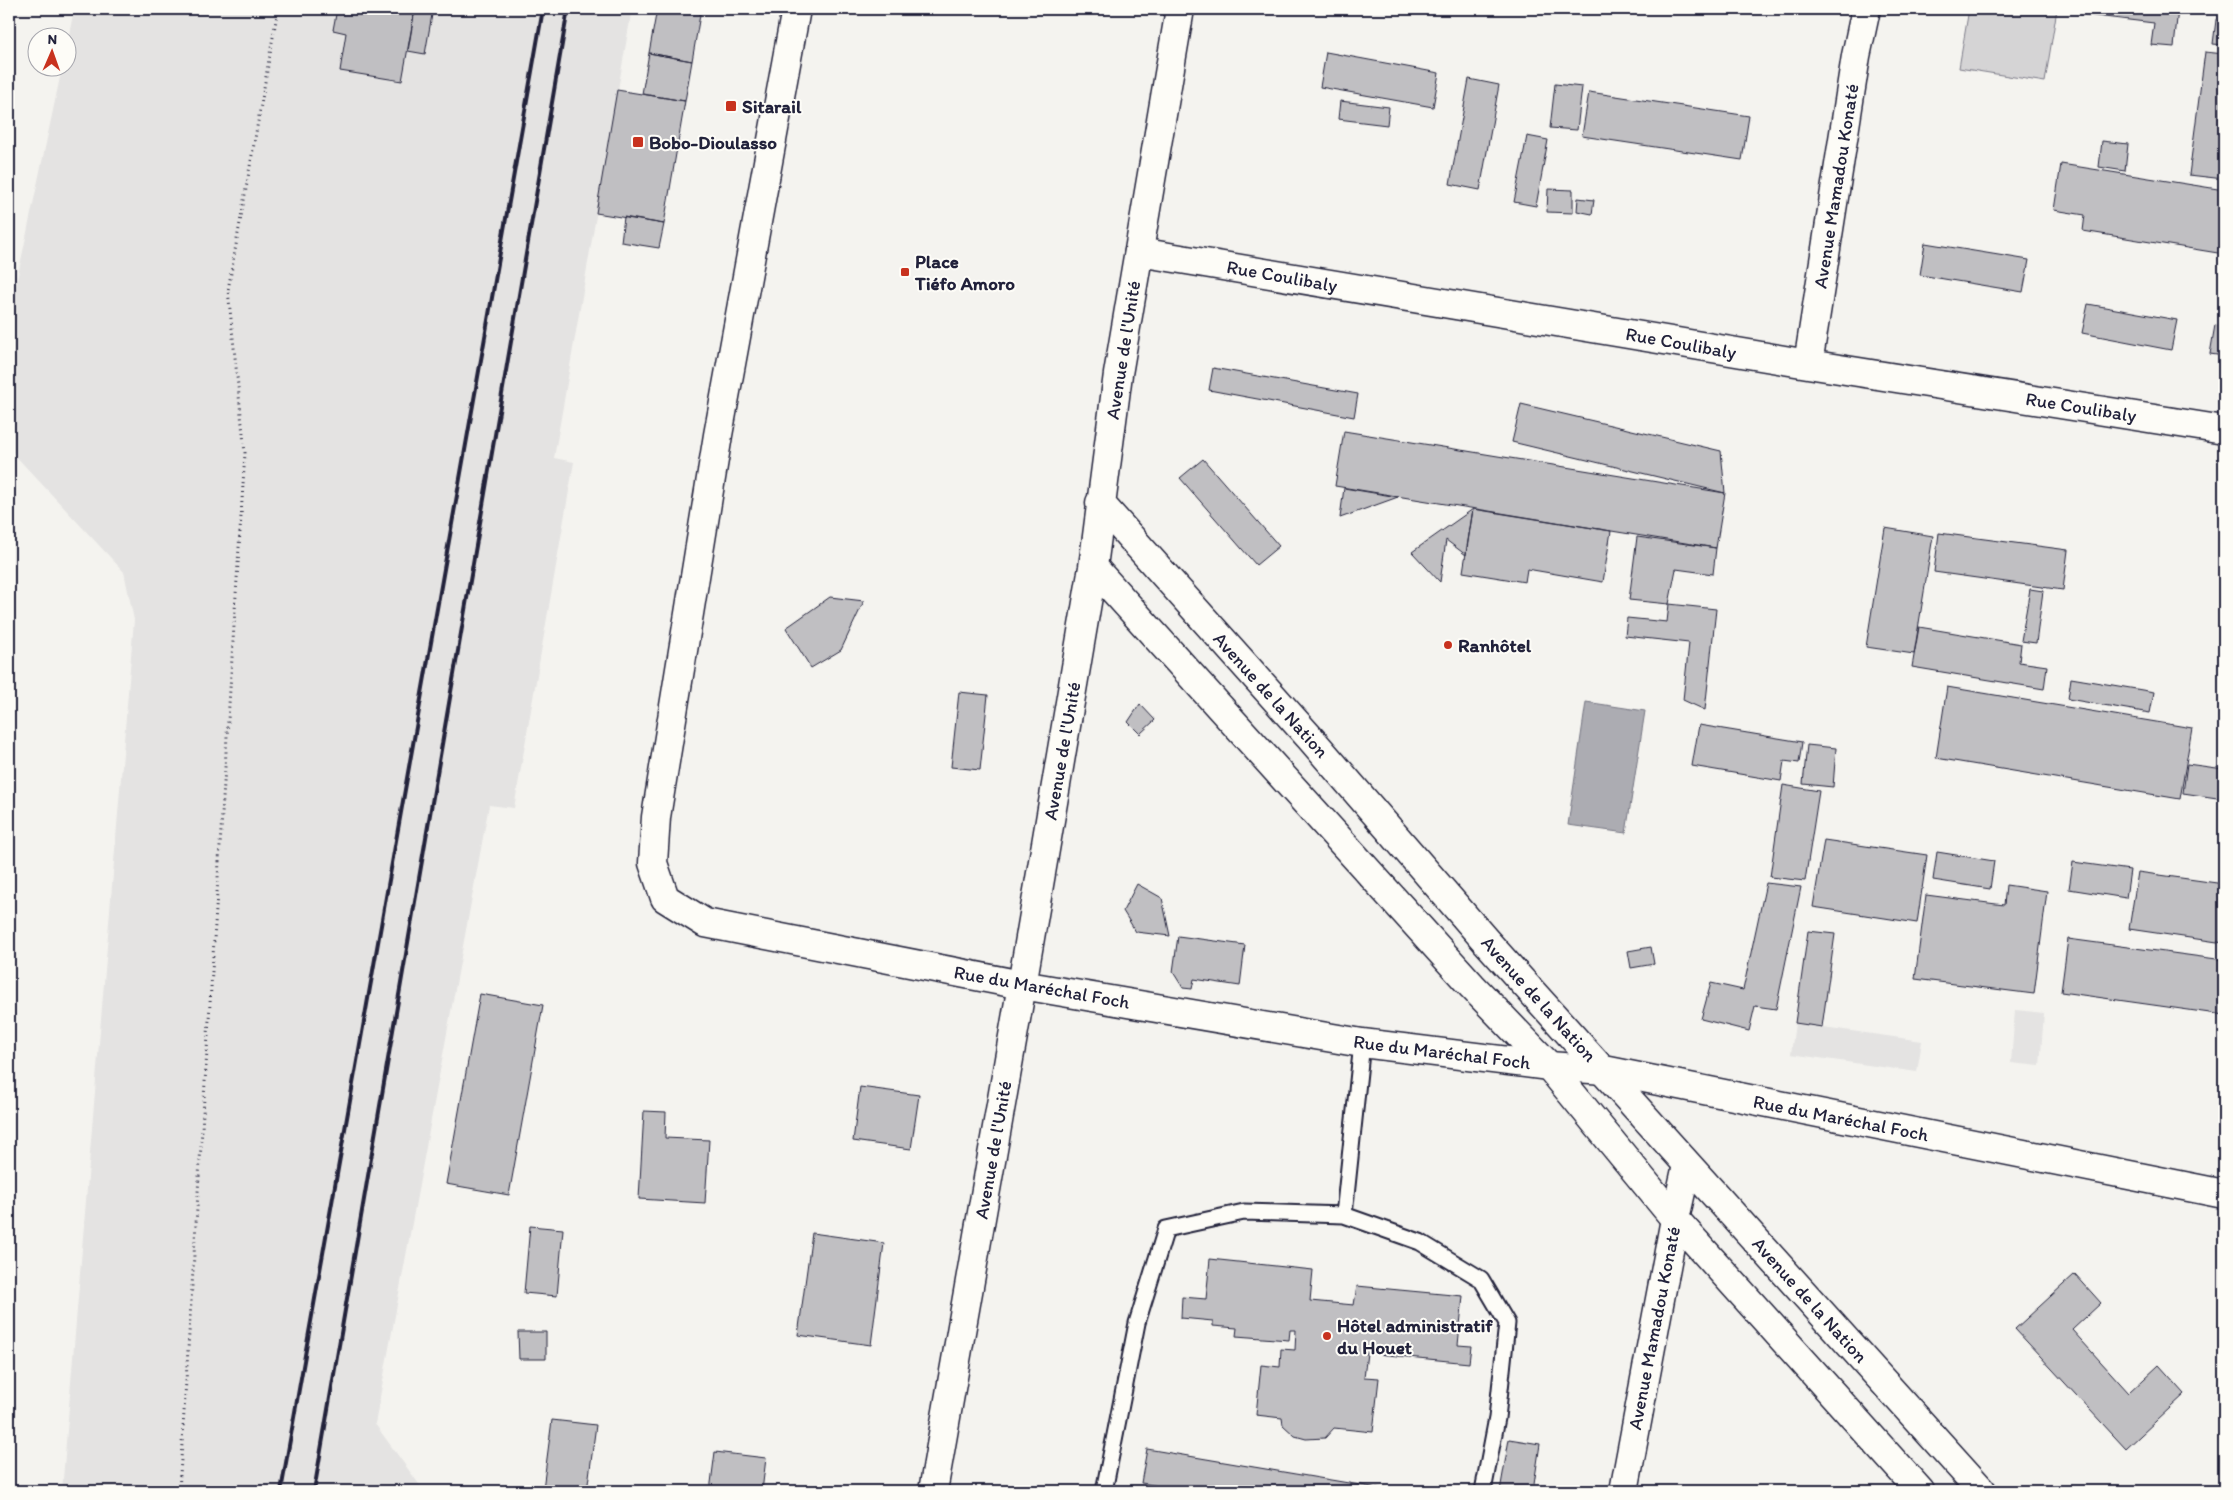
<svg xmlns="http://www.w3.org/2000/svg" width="2233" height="1500" font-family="Itim,sans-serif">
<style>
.built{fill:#e4e3e2}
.green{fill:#d5d4d5;stroke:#7c7b88}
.water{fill:#acacb2;stroke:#757582}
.building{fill:#c0bfc2;stroke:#22223b}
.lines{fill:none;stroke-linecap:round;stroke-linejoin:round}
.lane-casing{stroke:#22223b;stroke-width:19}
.street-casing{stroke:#22223b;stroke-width:31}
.secondary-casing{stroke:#22223b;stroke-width:31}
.path{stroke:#22223b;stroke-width:3;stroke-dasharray:1 4;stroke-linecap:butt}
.lane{stroke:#fdfcf7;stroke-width:15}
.street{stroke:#fdfcf7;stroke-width:28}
.secondary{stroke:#fdfcf7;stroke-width:28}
.rail{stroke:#22223b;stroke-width:4}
.poi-dot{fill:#c8321e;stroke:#fdfcf7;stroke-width:2}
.labels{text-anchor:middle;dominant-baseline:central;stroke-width:4;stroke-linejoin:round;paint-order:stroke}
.poi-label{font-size:19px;font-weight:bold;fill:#22223b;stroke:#fdfcf7;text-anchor:start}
.street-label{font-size:19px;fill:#22223b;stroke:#fdfcf7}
</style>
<rect width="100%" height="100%" fill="#f4f3ef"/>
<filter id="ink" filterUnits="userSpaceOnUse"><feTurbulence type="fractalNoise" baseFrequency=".02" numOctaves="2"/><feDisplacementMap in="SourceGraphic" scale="10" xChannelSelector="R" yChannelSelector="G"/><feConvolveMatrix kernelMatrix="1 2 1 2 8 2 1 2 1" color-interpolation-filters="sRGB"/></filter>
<g filter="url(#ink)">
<!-- built -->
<path class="built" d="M74 9H632L554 458 574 462 514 808 489 805 375 1424 424 1491H62L134 620 124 572 9 449V317L62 68H68V40Z
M2015 1010 2044 1013 2040 1066 2011 1063Z
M1795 1023 1922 1041 1917 1072 1791 1054Z"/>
<!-- green -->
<path class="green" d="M1969 9H2057L2045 82 1959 68Z"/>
<!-- water -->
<path class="water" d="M1586 702 1645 711 1626 833 1568 825Z"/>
<!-- building -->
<path class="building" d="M337 9H415L402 81 340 71 346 33 333 30Z
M415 9H433L425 54 408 51Z
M657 9H701L692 61 649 53Z
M2079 9H2178L2174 47 2151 45 2154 23 2079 14Z
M2216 20 2224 21V45L2213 44Z
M1326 52 1439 73 1433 107 1320 87Z
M2205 52 2224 54V179L2189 175Z
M649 53 692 61 685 101 642 94Z
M1469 79 1499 85 1480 190 1450 184Z
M1555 84 1582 87 1577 130 1550 128Z
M617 90 685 101 664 224 596 213Z
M1589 92 1749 116 1742 160 1582 136Z
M1340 101 1389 107 1387 125 1338 119Z
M1527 136 1548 140 1536 206 1514 202Z
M2102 141 2128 144 2125 171 2099 167Z
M2061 164 2224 190V254L2083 231 2085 215 2054 210Z
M1548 189 1573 190V213L1547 212Z
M1578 198 1594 200 1592 214 1577 211Z
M624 217 664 224 659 248 621 242Z
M1925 243 2029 260 2023 292 1920 275Z
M2088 304 2177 320 2171 350 2082 333Z
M2215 325 2224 327V356L2210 354Z
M1213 368 1358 394 1354 417 1209 390Z
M1521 404 1721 451 1725 493 1512 442Z
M1344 431 1725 493 1716 548 1335 486Z
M1203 459 1279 546 1256 565 1180 478Z
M1344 488 1398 497 1340 518Z
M1473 509 1466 555 1446 540 1440 582 1412 552Z
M1473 509 1611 531 1603 582 1527 569 1525 582 1463 572Z
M1885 528 1933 536 1914 654 1866 647Z
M1939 533 2068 550 2063 590 1934 572Z
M1637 537 1716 548 1713 574 1676 569 1669 604 1629 600Z
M2030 589 2043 591 2036 643 2021 641Z
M830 597 864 601 841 650 811 668 786 628Z
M1669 604 1716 609 1705 710 1683 700 1689 643 1625 636 1627 618 1667 622Z
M1919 627 2021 644 2019 662 2047 666 2044 689 1912 667Z
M2071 678 2154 692 2150 713 2068 699Z
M1947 687 2192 728 2180 799 1936 758Z
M959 692 988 695 980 770 951 767Z
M1140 704 1155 720 1140 734 1128 722Z
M1699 725 1802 742 1799 763 1784 761 1781 781 1692 766Z
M1807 745 1836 748 1833 787 1803 784Z
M2187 764 2224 769V799L2183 793Z
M1783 785 1819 791 1805 881 1770 877Z
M1824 840 1927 855 1917 923 1813 907Z
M1937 852 1994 861 1990 889 1933 880Z
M2073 862 2130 870 2126 898 2069 889Z
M2138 872 2224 884V943L2129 929Z
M1766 883 1801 887 1776 1009 1755 1006 1749 1031 1701 1019 1711 983 1743 990Z
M1137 884 1162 898 1170 936 1136 932 1123 911Z
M2006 885 2047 891 2034 994 1915 979 1926 895 2004 905Z
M9 905H11L13 926H9Z
M1808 931 1835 934 1822 1027 1795 1023Z
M1178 936 1245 945 1240 986 1194 979 1192 989 1183 988 1173 972Z
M2068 939 2224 960V1015L2061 992Z
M1651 947 1654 964 1631 968 1628 951Z
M480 994 543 1005 509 1195 446 1184Z
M860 1087 919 1095 911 1149 853 1141Z
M644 1111 666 1112 665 1138 709 1140 705 1203 639 1199Z
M530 1226 563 1229 557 1296 524 1293Z
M812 1233 884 1243 871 1345 798 1335Z
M1210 1259 1313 1270 1310 1301 1354 1305 1357 1286 1463 1296 1458 1345 1471 1346 1469 1363 1367 1353 1364 1377 1379 1378 1373 1432 1334 1428 1325 1438 1306 1439 1295 1436 1283 1425 1282 1418 1256 1415 1261 1365 1280 1367 1281 1349 1295 1350 1296 1330H1290L1289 1340 1236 1336 1237 1328 1213 1326V1321L1181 1318 1182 1297 1206 1299Z
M2075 1274 2101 1303 2072 1330 2129 1393 2159 1365 2185 1394 2126 1449 2015 1329Z
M518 1332H546V1359H519Z
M552 1420 596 1425 587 1491 543 1489Z
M1509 1439 1540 1444 1533 1491H1500Z
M1147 1449 1396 1491H1190L1141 1483Z
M715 1452 766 1458 762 1491H710Z"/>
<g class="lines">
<!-- lane casing -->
<g class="lane-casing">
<path id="lane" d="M1362 1043 1344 1215 1420 1242 1481 1279 1507 1323 1497 1418 1483 1491
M1104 1491 1137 1323 1166 1229 1244 1212 1344 1215"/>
</g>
<!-- street casing -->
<g class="street-casing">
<path id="street" d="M796 9 718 435 656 817 653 863 665 898 705 923 1022 985 1362 1043 1549 1066 1604 1070 2224 1194
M1139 252 1808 364 2224 430
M1808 364 1856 56 1866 9
M1624 1491 1675 1219 1687 1165"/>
</g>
<!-- secondary casing -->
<g class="secondary-casing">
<path id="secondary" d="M1100 503 1311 739 1485 940 1982 1491
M1093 567 1472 986 1549 1066 1675 1219 1920 1491
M933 1491 1022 985 1093 567 1118 374 1180 9"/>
</g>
<!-- path -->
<path class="path" d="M179 1491 245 453 228 290 278 9"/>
<!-- lane -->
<use href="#lane" class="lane"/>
<!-- street -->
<use href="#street" class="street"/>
<!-- secondary -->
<use href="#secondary" class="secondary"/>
<!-- rail -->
<path class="rail" d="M281 1491 543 9
M314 1491 568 9"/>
</g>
</g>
<!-- markers -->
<g class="poi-dot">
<rect x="725" y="100" width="12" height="12" rx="2.5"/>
<rect x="632" y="136" width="12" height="12" rx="2.5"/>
<rect x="900" y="267" width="10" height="10" rx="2.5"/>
<circle cx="1448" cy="645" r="5"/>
<circle cx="1327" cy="1336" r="5"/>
</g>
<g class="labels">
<!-- poi labels -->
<g class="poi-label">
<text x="742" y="106">Sitarail</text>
<text x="649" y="142">Bobo-Dioulasso</text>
<text x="915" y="261">Place<tspan x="915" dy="22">Tiéfo Amoro</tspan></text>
<text x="1458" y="645">Ranhôtel</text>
<text x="1337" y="1325">Hôtel administratif<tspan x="1337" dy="22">du Houet</tspan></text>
</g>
<!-- street labels -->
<g class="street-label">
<text transform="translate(1836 186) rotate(-81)">Avenue Mamadou Konaté</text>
<text transform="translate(1282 276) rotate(10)">Rue Coulibaly</text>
<text transform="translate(1681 343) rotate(10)">Rue Coulibaly</text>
<text transform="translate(1123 350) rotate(-81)">Avenue de l'Unité</text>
<text transform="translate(2081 407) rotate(9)">Rue Coulibaly</text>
<text transform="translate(1271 695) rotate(48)">Avenue de la Nation</text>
<text transform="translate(1062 751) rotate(-80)">Avenue de l'Unité</text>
<text transform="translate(1042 987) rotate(10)">Rue du Maréchal Foch</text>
<text transform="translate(1539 999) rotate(48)">Avenue de la Nation</text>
<text transform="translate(1442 1052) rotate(7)">Rue du Maréchal Foch</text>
<text transform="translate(1841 1118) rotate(11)">Rue du Maréchal Foch</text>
<text transform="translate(993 1150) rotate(-80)">Avenue de l'Unité</text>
<text transform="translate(1810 1300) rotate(48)">Avenue de la Nation</text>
<text transform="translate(1654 1328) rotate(-79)">Avenue Mamadou Konaté</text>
</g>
</g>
<!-- margin -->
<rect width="2233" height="1500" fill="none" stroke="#fdfcf7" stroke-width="30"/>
<rect x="15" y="15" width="2203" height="1470" fill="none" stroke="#22223b" stroke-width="2" filter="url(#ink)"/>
<!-- north arrow -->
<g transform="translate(52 52) rotate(2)"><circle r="24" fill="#fdfcf7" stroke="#a5a5ac"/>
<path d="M0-4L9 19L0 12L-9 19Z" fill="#c8321e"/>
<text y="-8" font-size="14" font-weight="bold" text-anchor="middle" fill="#22223b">N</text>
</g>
</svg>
